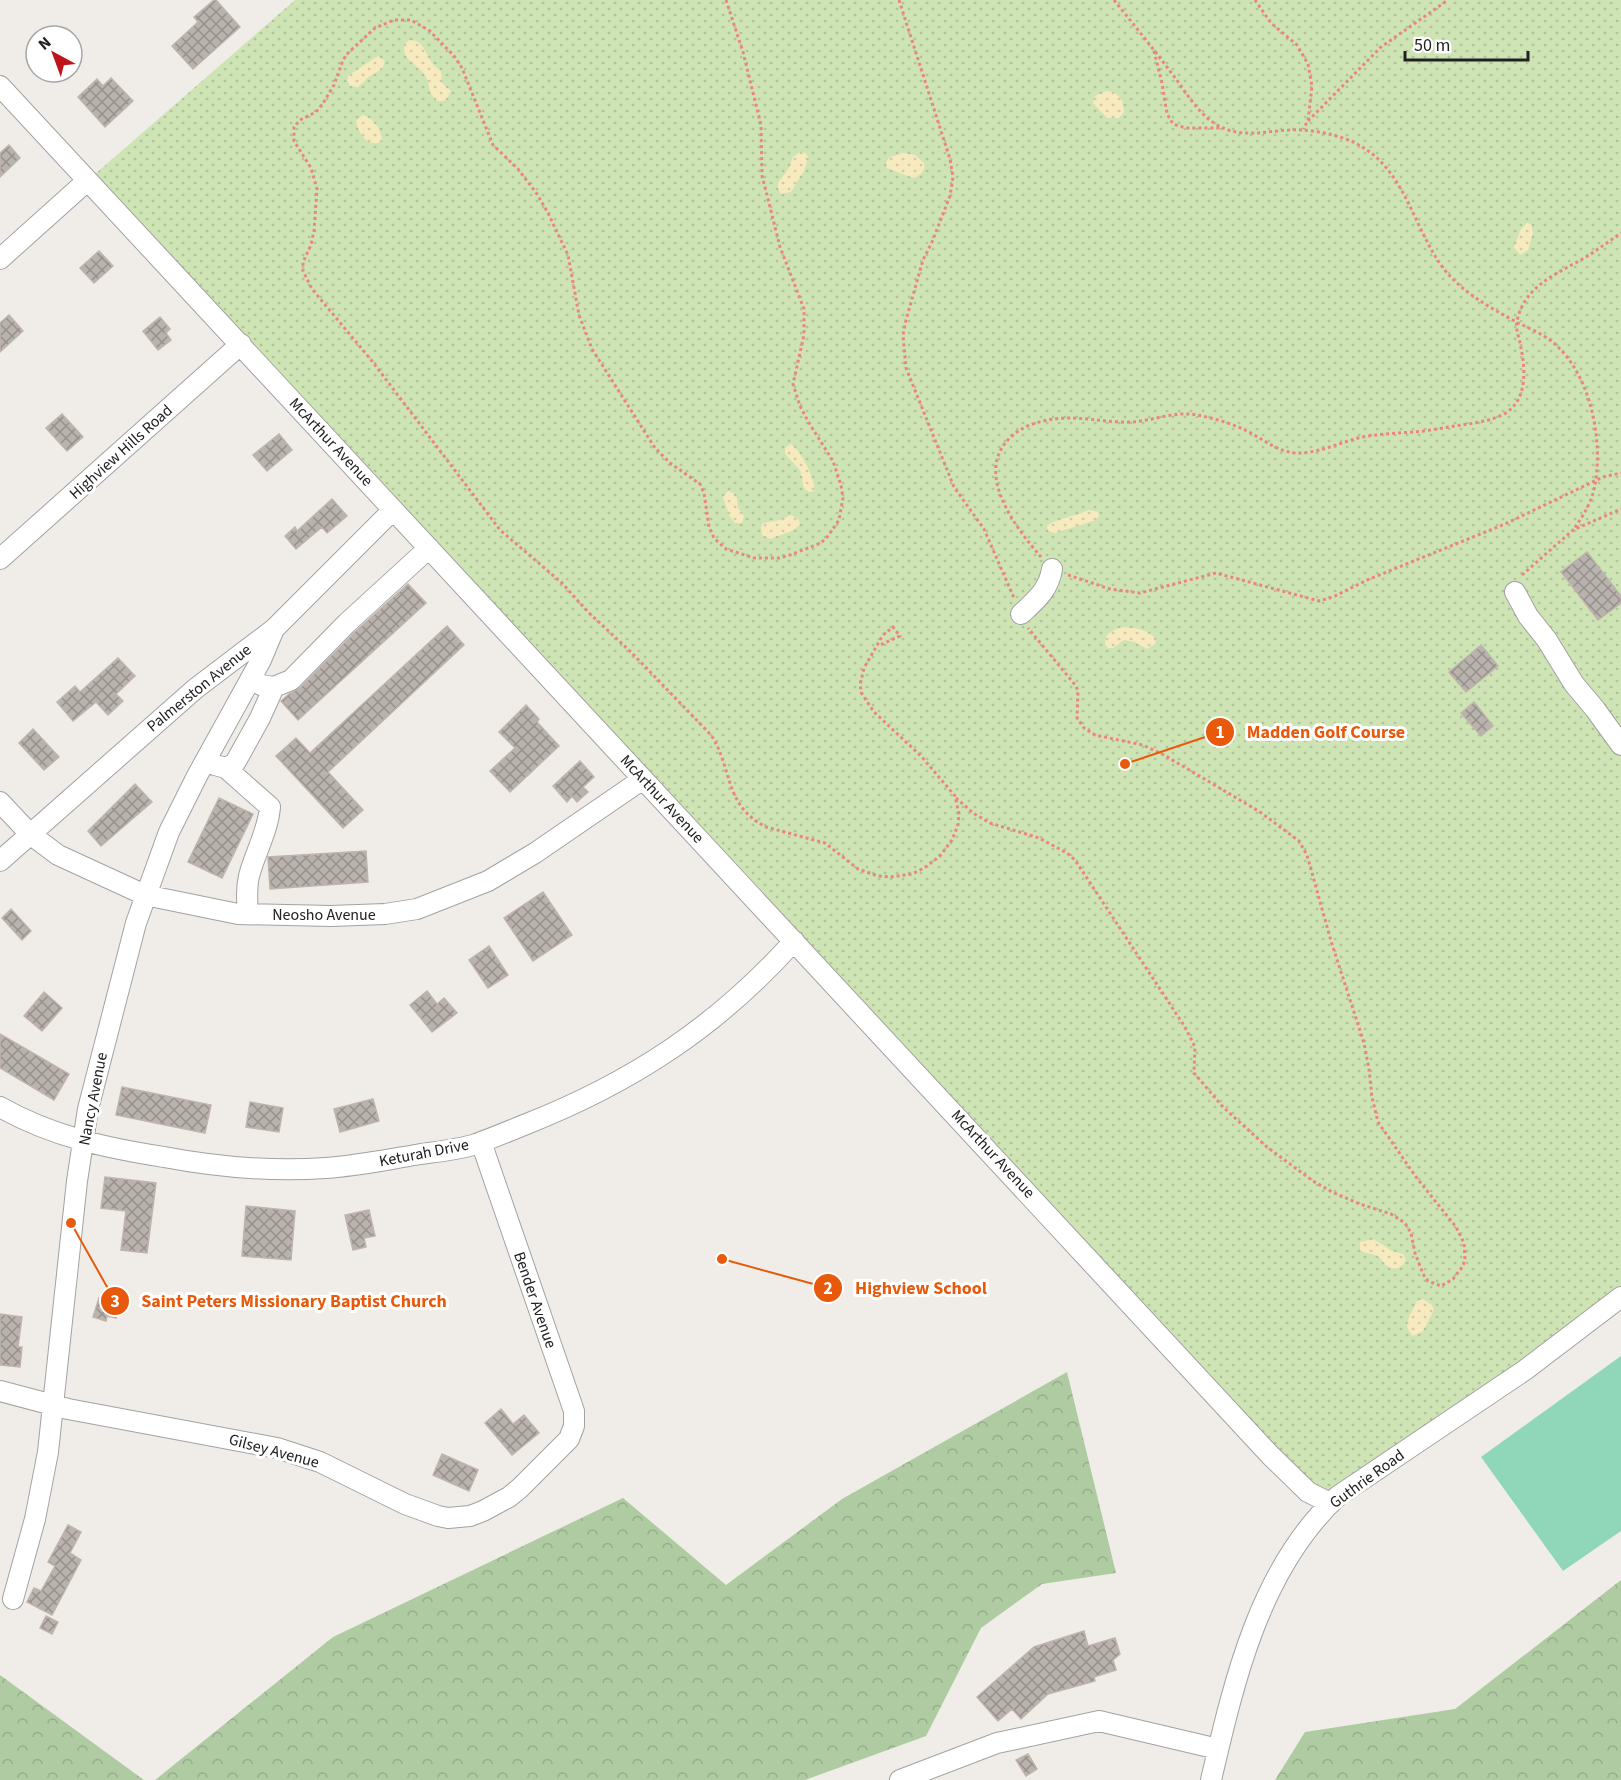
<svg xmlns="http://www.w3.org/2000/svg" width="1621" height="1780" font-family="'Source Sans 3',sans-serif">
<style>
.grass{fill:url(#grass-dots)}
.forest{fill:url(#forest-crowns)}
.sand{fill:url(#sand-dots)}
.pitch{fill:#90d6b8}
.building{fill:url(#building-cross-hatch);stroke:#c0b4ac;stroke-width:1.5}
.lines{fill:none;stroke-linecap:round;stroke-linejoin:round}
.minor-casing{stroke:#a2a2a2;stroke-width:22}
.path{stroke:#eb857e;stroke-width:3;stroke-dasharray:3 3;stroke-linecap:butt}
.minor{stroke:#fff;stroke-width:20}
.labels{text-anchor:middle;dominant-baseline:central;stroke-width:6;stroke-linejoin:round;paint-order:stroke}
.street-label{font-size:16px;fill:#212121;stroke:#fff}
.leader{fill:none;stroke:#e8590c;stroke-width:2}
.callout-dot{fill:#e8590c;stroke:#fff;stroke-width:2}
.mark-label{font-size:18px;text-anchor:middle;font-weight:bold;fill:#fff}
.callout-label{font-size:18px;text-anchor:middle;font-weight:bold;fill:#e8590c;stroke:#fff;stroke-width:6;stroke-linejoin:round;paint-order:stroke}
</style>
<defs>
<pattern id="grass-dots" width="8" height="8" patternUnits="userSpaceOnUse" patternTransform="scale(1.5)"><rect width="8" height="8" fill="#cee4b4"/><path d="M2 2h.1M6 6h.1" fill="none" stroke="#b1c39a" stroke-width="1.8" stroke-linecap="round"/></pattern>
<pattern id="forest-crowns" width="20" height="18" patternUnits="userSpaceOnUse" patternTransform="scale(1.5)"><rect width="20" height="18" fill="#afcba2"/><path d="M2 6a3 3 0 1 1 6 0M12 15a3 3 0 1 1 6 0" fill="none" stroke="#96ae8b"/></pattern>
<pattern id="sand-dots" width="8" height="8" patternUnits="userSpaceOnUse" patternTransform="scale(1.5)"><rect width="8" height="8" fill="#f7eabf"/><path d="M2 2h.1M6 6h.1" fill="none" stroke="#d3c8a4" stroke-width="1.8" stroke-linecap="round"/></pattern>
<pattern id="building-cross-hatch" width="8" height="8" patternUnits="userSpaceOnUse" patternTransform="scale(1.5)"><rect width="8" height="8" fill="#b9b3ae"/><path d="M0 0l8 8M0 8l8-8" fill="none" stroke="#96918d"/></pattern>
</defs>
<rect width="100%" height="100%" fill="#f0ede9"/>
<!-- grass -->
<path class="grass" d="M295 0H1621V1297L1338 1496 1318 1498 87 181Z"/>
<!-- forest -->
<path class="forest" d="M1067 1372 1116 1573 1042 1584 981 1628 926 1736 805 1780H155L333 1637 623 1498 726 1585 842 1499Z
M1621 1580V1780H1275L1305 1732 1455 1709Z
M0 1675 144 1780H0Z"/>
<!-- sand -->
<path class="sand" d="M409 40C425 40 425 54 433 64 435 67 439 69 441 71L442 83 451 91 446 100C442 101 440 102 436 100 428 94 430 84 426 77 420 65 402 61 404 45Z
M378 56 385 61 382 69 370 76 358 87 350 86 347 80 349 75Z
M1106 91 1114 92 1122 100 1124 112 1119 118H1107L1093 103 1095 96Z
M362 115C373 117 382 130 382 141 368 149 359 134 356 121Z
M800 152 805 153 808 157 805 169 791 192 781 194 778 189V183L789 168 793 157Z
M903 153 915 155 924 163C926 170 920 176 913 178L887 168 886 162 890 157Z
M1527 223 1531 224 1533 233 1528 250 1520 255 1514 247 1521 229Z
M791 444C800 449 817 482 814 491L809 492 804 488 800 470 785 454V448Z
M728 491 733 493 737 498 738 508 744 516 742 523H735L729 515 723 497Z
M1089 510 1098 512 1099 516 1096 520 1055 533 1048 531 1047 526C1054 519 1078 516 1089 510Z
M791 515 799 520 800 525 792 531 770 539 762 535 761 527 763 523 780 520Z
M1123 627C1135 628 1149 629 1156 640L1155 644 1147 649 1135 642 1124 640 1113 648H1108L1105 644C1104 633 1114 630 1123 627Z
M1373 1239 1392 1251 1403 1254 1406 1259C1403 1268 1394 1272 1386 1265 1381 1262 1384 1261 1379 1257 1373 1253 1365 1254 1360 1250V1242Z
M1423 1299 1432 1305 1434 1310 1423 1331 1413 1336C1400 1324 1412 1314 1417 1301Z"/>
<!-- pitch -->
<path class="pitch" d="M1621 1356V1531L1563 1571 1481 1457Z"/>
<!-- building -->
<path class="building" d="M214 0H216L240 27 193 69 172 46 198 22 194 17Z
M111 78 133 101 105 127 78 97 97 79 103 86Z
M9 145 20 158 0 177V153Z
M99 251 113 266 94 283 80 268Z
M9 315 23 331 0 352V323Z
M160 317 170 329 166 333 171 340 158 350 143 331Z
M62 414 83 437 67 451 46 428Z
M279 434 292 450 267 471 253 455Z
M332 499 347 516 327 533 322 527 296 549 285 536 295 527 297 531Z
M1587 552 1621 596V603L1598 620 1561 572Z
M408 584 426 603 298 720 281 701 289 694 300 688 355 632Z
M447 626 464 645 328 772 363 810 343 828 276 756 296 738 310 753Z
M1481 645 1498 666 1466 692 1449 672Z
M118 658 135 676 116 694 123 701 108 715 96 702 73 721 57 702 75 686 80 692Z
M1474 702 1493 726 1481 736 1461 713Z
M526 705 539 719 537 722 559 746 510 792 490 771 515 748 499 732Z
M33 729 59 757 44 770 19 743Z
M580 761 594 777 583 787 588 792 577 802 572 796 567 802 553 786Z
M135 784 152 802 101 846 88 831Z
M219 798 253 814 222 878 188 862Z
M366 851 368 882 270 889 268 857Z
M543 892 572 935 533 961 504 918Z
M11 909 31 931 22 940 2 918Z
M489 946 508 975 488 988 469 960Z
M427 991 437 1004 444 998 457 1013 432 1032 410 1005Z
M44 992 62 1008 42 1031 24 1016Z
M0 1034 69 1074 54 1100 0 1068Z
M122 1087 211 1105 205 1133 116 1115Z
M373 1099 379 1121 340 1132 334 1109Z
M250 1102 283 1108 279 1132 246 1127Z
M105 1177 156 1183 147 1253 121 1250 126 1211 101 1208Z
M246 1206 295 1211 291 1260 242 1256Z
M369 1210 375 1236 364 1238 366 1247 353 1250 345 1215Z
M99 1298 120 1304 116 1318 107 1316 106 1321 93 1317Z
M0 1314 22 1317 18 1347H22L20 1367 0 1365Z
M501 1409 513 1424 524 1415 539 1433 512 1455 485 1423Z
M442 1454 478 1470 469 1491 433 1475Z
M68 1525 81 1532 70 1553 81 1560 52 1615 27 1602 34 1588 41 1591 55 1566 48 1562Z
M46 1616 58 1622 52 1634 40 1628Z
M1084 1631 1088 1646 1115 1638 1120 1654 1113 1660 1116 1670 1094 1677 1095 1681 1048 1694 1021 1719 1012 1709 998 1721 977 1697 1034 1647Z
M1028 1754 1037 1769 1026 1776 1016 1760Z"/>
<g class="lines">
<!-- minor casing -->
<g class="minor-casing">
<path id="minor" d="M0 86 1270 1455 1308 1492 1330 1503
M0 259 87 181
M0 559 241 344
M1515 592 1528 616 1547 640 1574 684 1595 709 1621 745
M1021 614C1035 601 1049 590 1052 569
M251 678 261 685 274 687 291 680 347 623 429 548
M215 765 226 768 235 763 260 718 274 687
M226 768 270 807C268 831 255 853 249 876 246 889 247 901 248 914
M0 802 30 834 58 855 145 895 238 914 331 916 385 914 417 909 488 881 535 853 643 779
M0 861 195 689 274 629 393 510
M0 1107C51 1136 106 1148 164 1157 217 1167 271 1172 326 1168 356 1166 385 1160 415 1155 434 1152 455 1150 473 1145 490 1139 507 1132 524 1125 631 1083 717 1027 794 941
M0 1391 68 1409 277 1448 320 1462 405 1504 438 1516 448 1518 470 1516 483 1511 509 1497 520 1488 569 1439 574 1426V1411L481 1142
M13 1599 35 1519 48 1452 77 1181 88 1109 136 923 169 832 197 776 261 660 274 629
M900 1780 997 1743 1099 1721 1218 1749
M1211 1780C1234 1681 1260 1568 1338 1496L1525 1370 1621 1297"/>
</g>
<!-- path -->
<path class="path" d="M726 0 743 52 761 125 762 176 766 191 780 247 804 309V335L793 384 800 406 809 423 833 461 841 485 843 498 839 520 828 536 821 543 790 555 779 558H754L726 549 714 538 709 527 704 493 700 484 670 463 655 448 592 349 579 315 568 255 548 213 537 194 518 169 493 145 462 68 454 56 430 31 411 20H394L375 28 348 53 343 60 334 85 322 105 316 112 300 120 294 127V141L311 168 317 189 314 231 311 245 303 262V271L312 289 372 361 500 530 562 583 588 612 631 652 711 735C733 768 723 805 766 827L825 843 858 869 878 876 890 877 912 874 924 868 940 856 952 840 958 825 959 814 955 796 921 756 874 712 862 694 860 685 864 668 883 635 893 627 900 636 878 646
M899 0 950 159 953 177 950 196 932 242 923 260 906 320 903 335 906 368 954 487 984 529 1014 598
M1114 0C1133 24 1152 47 1170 71 1184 89 1196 111 1214 123 1242 142 1272 128 1303 130 1319 131 1341 136 1355 143 1408 169 1413 233 1448 274 1468 296 1493 309 1518 323 1531 329 1547 336 1557 346 1592 379 1604 444 1594 490 1590 505 1582 518 1573 530
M1255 0 1271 23 1297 45 1308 64 1312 86 1308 121 1303 129
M1154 51 1162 83 1167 114 1173 124 1186 128H1221
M1308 121 1381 47 1448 0
M1041 557C1015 527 972 471 1012 436 1023 426 1039 421 1054 419 1076 416 1098 421 1121 422 1147 424 1172 410 1197 415 1213 418 1230 423 1245 430 1262 438 1278 453 1298 453 1322 453 1344 440 1368 436 1383 434 1398 433 1413 432 1429 431 1446 427 1462 425 1475 423 1489 421 1502 415 1527 403 1526 372 1521 348 1520 339 1515 330 1517 321 1525 283 1562 272 1591 254 1601 247 1611 240 1621 233
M1068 575 1110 589 1140 593 1216 573 1319 601 1333 597 1367 580 1505 524 1603 477 1621 473
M1522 575 1573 530 1621 509
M956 798 973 813 990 823 1039 838 1067 853 1075 860 1185 1027 1195 1047 1194 1073 1223 1107 1267 1147 1313 1181 1332 1192 1360 1204 1391 1214 1405 1223 1411 1233 1415 1253 1423 1274 1428 1281 1441 1286 1453 1279 1463 1266 1465 1259 1464 1243 1456 1227 1416 1177 1378 1122 1372 1097 1369 1069 1364 1043 1331 941 1307 855 1299 841 1260 812 1164 755 1143 745 1095 735 1084 728 1077 718 1078 691 1076 686 1028 628"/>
<!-- minor -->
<use href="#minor" class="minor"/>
</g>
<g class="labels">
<!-- street labels -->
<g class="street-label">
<text transform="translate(331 442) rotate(47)">McArthur Avenue</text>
<text transform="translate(121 452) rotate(-42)">Highview Hills Road</text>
<text transform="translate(199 688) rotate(-39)">Palmerston Avenue</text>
<text transform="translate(662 799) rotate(47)">McArthur Avenue</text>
<text x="324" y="915">Neosho Avenue</text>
<text transform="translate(93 1099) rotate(-79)">Nancy Avenue</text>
<text transform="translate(424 1153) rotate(-11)">Keturah Drive</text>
<text transform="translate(993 1154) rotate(47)">McArthur Avenue</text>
<text transform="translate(535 1300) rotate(71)">Bender Avenue</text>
<text transform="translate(274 1451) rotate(15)">Gilsey Avenue</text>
<text transform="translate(1367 1479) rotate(-36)">Guthrie Road</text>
</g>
</g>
<!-- callouts -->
<path class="leader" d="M1125 764L1220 732M722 1259L828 1288M71 1223L115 1301"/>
<g class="callout-dot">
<circle cx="1125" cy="764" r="6"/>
<circle cx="722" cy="1259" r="6"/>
<circle cx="71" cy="1223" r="6"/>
<circle cx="1220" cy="732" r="15"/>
<circle cx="828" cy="1288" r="15"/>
<circle cx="115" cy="1301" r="15"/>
</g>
<g class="mark-label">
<text x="1220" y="738">1</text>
<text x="828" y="1294">2</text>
<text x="115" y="1307">3</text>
</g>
<g class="callout-label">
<text x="1326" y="738">Madden Golf Course</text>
<text x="921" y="1294">Highview School</text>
<text x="294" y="1307">Saint Peters Missionary Baptist Church</text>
</g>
<!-- north arrow -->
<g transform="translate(54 54) rotate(319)"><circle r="28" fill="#ffffff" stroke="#a6a6a6" stroke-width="1.5"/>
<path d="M0-4.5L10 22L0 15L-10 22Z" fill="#bc161c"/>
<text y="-9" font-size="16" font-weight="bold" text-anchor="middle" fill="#212121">N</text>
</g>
<!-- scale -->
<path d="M1405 51v9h123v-9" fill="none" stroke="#212121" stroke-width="3"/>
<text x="1414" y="51" font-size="18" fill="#212121" stroke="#ffffff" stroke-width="4.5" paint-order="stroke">50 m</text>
</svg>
